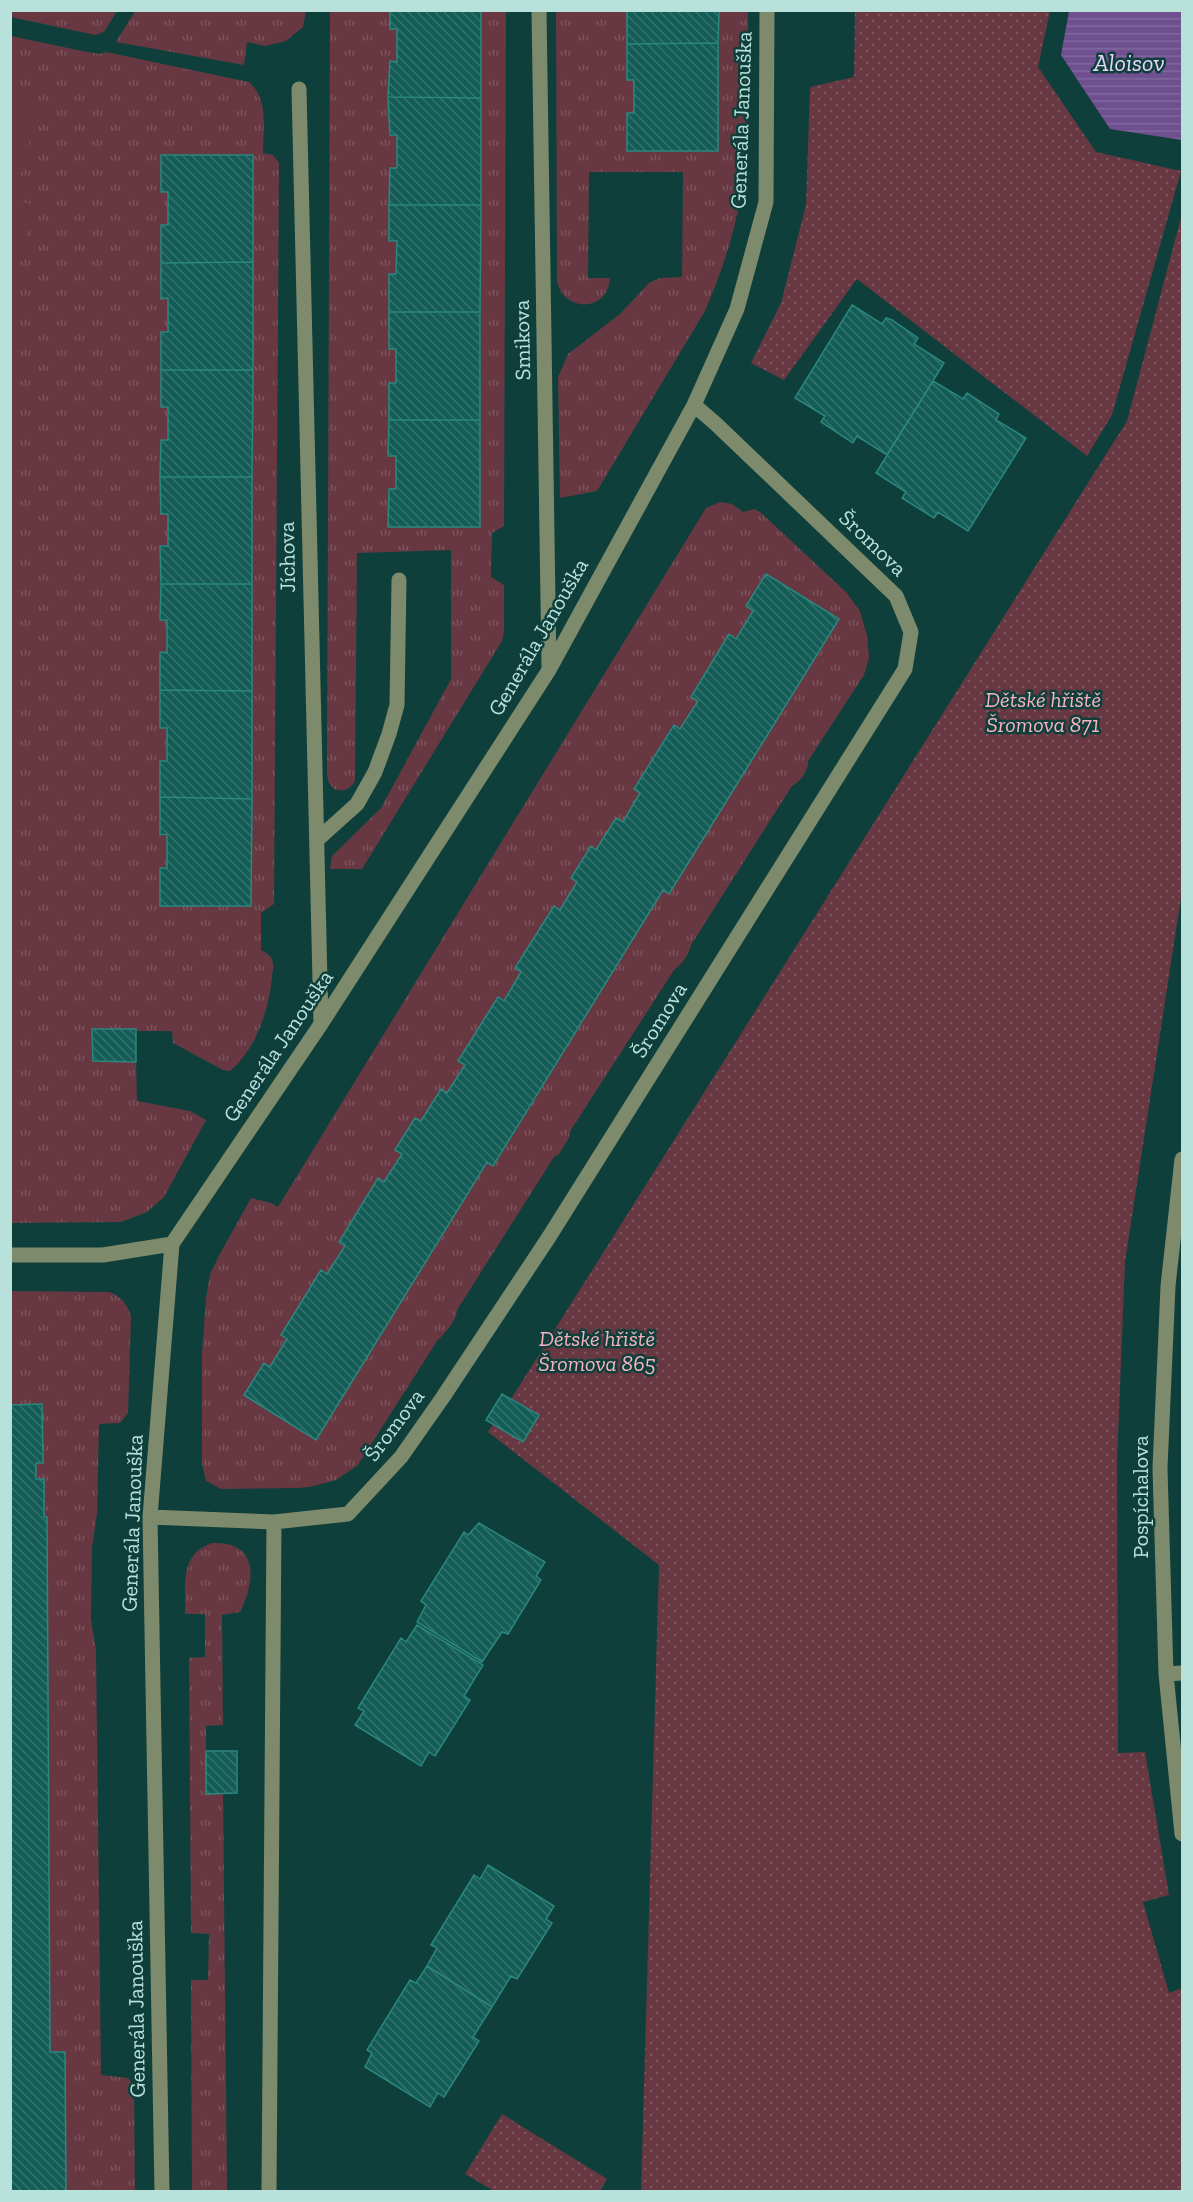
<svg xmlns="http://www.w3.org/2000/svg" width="1193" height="2202" font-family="'Zilla Slab',serif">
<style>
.grass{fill:url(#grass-tufts);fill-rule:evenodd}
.park{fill:url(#park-dots)}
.pitch{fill:#673842}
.water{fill:url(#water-rules)}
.building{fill:url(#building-back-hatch);stroke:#2b877f;stroke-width:1.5}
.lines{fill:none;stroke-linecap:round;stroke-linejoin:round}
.minor{stroke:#7d8a6b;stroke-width:15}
.labels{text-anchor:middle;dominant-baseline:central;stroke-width:5;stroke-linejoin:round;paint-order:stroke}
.street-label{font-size:22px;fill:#b9e1dc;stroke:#0e3f3b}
.park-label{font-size:22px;font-style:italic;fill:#f8b3c0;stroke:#0e3f3b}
.water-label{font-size:24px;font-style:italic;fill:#e6d4fa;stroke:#0e3f3b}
</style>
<defs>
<pattern id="grass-tufts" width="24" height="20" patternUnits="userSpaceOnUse" patternTransform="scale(1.5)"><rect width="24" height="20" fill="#673842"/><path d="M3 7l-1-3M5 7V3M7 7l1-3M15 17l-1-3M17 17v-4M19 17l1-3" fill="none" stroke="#7b545d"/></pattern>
<pattern id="park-dots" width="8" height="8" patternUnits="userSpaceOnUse" patternTransform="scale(1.5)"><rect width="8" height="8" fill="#673842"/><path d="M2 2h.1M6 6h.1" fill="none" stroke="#7b545d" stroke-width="1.8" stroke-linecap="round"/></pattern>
<pattern id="water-rules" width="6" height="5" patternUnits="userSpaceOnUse" patternTransform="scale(1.5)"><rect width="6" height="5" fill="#6f4f8f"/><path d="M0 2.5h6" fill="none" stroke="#81689e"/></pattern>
<pattern id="building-back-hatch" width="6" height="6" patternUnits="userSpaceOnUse" patternTransform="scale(1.5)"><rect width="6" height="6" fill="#145c56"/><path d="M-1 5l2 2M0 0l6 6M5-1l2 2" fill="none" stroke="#34736e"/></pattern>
</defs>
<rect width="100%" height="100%" fill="#0e3f3b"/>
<!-- grass -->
<path class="grass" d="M11 10H117V11L104 32 95 35 11 17Z
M135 11V10L306 11 303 27 286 41 265 46 247 42 244 65 116 42Z
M330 11H390L397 29V62L390 61 388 97 390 134 397 135V168H390L389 241H397L396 274H389V349H396V383H389L388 455 396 456V489H389V527H480L481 11H506L504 526 492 533 491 577 504 585V632L502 641 362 869H330L332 856 381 808 451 679V550L357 553 355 781C350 790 343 792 334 789L329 783 327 776Z
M556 11H627V79L634 80V113H627V151H718L719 11H748C748 71 750 133 741 193 735 234 721 273 705 311L597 491 560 498 558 377 568 354 620 314 649 283 660 278 682 277 683 172H589L588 278H610C608 311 566 314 557 282Z
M11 36 87 52 100 54 106 52 249 82C269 100 263 128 263 153L273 155 279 163 274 904 261 913V950C266 953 272 956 273 963 274 967 272 973 272 977 269 1010 256 1049 230 1071L223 1070 173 1043 172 1031H94L93 1061 136 1062 137 1101 190 1111 206 1120 164 1197 147 1212 121 1222 11 1223ZM161 155H253L251 906H160V868H167V834L160 835 167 761V728H160V653H167V620L160 619V547L168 546V514L161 513V441L168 440V407H161V332H168V298H161V226L168 225V192H161Z
M720 502 732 504 743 512 754 509 760 512 846 592 860 611 867 636 869 658 864 675 808 761C809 770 800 782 792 786L691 945C689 954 682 965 674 970L569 1133 570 1136 559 1154 554 1157 457 1310C456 1322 445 1333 437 1341L358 1465 336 1480 310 1487 296 1488 221 1489 206 1481 202 1464V1354L206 1299 210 1274 221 1252 251 1198 271 1203 278 1207 706 508ZM766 574 839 619 669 894 663 890 494 1166 487 1162 316 1440 244 1395 264 1363 270 1367 345 1246 339 1242 378 1178 385 1182 402 1154 396 1150 415 1118 421 1121 447 1093 465 1065 459 1061 498 997 504 1001 521 972 516 968 553 906 560 910 577 882 571 878 591 846 596 850 616 818 623 822 640 793 634 789 673 725 680 729 698 701 691 696 729 635 736 639 753 611Z
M11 1291 109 1292C121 1296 128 1305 131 1317L128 1413 120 1423 99 1424 97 1513 92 1548 91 1619 96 1651 101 2075 128 2078 134 2085 135 2191H66L50 2050 47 1517H44L43 1479H36V1463H43L42 1405H11Z
M212 1543C259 1541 256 1580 240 1612L222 1615 223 1725 206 1726V1792H223L227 2191H192L191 1980H208L209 1934 191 1933 189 1658 205 1657V1614H185C186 1586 179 1554 212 1543Z"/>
<!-- park -->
<path class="park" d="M855 11H1050L1038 67 1096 152 1181 171 1112 415 1087 456 857 279 784 380 751 363 781 303 806 205 810 87 854 77Z
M1182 214V891L1125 1262 1117 1462 1118 1753 1145 1752 1169 1895 1143 1902 1169 1993 1182 1988V2191H641L659 1565 488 1432 493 1424 523 1442 539 1416 511 1399 1127 421Z
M502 2114 607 2179 600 2191H494L465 2174Z"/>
<!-- pitch -->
<path class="pitch" d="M11 102 38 109 20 177 11 175Z
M11 199 33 205 16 275 11 274Z"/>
<!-- water -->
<path class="water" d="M1069 11H1182V140L1110 129 1061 55Z"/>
<!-- building -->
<path class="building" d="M390 10H481V98L388 97 390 61 397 62V29H390Z
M627 10H719L718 43 627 44Z
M718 43V151H627V113H634V80H627V44Z
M388 97 481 98V205H389L390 168H397V135H390Z
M161 155H253V262L161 263V225H168V192H161Z
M389 205H481L480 312H389V274H396L397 241H389Z
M253 262V370H161V332H168V298L161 299V263Z
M852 305 882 324 886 318 892 320 918 338 914 344 944 363 887 455 857 436 853 443 821 422 825 416 795 398Z
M389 312H480V420H389V383H396V349H389Z
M161 370H253L252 477H160L161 440H168V407H161Z
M933 381 963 399 967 393 999 414 996 420 1026 438 968 531 938 512 934 518 902 498 906 492 876 473Z
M389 420H480V527H388L389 489H396V456H388Z
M160 477H252V584H161L160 546H168V514H161Z
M766 574 839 619 669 894 663 890 493 1166 487 1162 316 1440 244 1395 264 1363 270 1367 287 1339 281 1335 321 1270 327 1274 345 1246 339 1242 378 1178 384 1182 402 1154 395 1150 415 1118 421 1121 441 1089 447 1093 465 1065 458 1061 498 997 504 1001 521 972 515 968 554 906 560 910 577 882 571 878 591 846 596 850 616 818 623 822 640 793 634 789 674 725 680 729 698 701 691 697 729 634 736 639 753 611 746 606Z
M161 584H252V691L160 690V652L167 653V620H160Z
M160 690 252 691V799L160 797V761H167V728H160Z
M160 797 252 799 251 906H160V868H167V834L160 835Z
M92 1029H136V1062L93 1061Z
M502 1394 539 1415 523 1442 486 1420Z
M42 1404 43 1463H36V1479H44V1517H47L50 2050V2052H65L66 2192H10V1405Z
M479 1523 545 1562 536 1576 541 1580 508 1634 502 1632 482 1662 417 1622 426 1605 421 1601 464 1532 468 1535Z
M417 1625 483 1665 464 1696 470 1700 435 1756 429 1752 421 1766 355 1725 364 1711 358 1708 401 1638 406 1642Z
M206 1751H237V1793L206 1794Z
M488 1865 554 1906 546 1919 552 1923 517 1979 511 1976 492 2007 427 1966 437 1948 431 1945 474 1875 480 1879Z
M427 1966 492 2007 473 2037 479 2041 444 2097 438 2093 430 2107 365 2067 372 2053 367 2050 410 1980 416 1983Z"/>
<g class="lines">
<!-- minor -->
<path class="minor" d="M539 10 549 667
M299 89 321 1024
M317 840 357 804 375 772 389 734 397 705 399 580
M1182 1159 1168 1286 1160 1468 1166 1674 1182 1834
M10 1255H103L172 1244
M150 1517 274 1522 348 1514 401 1457 443 1397 549 1237 905 669 911 632 896 596 716 424 694 405
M1166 1674 1182 1673
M162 2192 150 1517 172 1244 321 1024 549 670 694 405 737 309 766 202 767 10
M269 2192 274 1522"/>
</g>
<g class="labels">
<!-- street labels -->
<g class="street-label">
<text transform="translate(741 120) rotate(-88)">Generála Janouška</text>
<text transform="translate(522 340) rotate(-91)">Smikova</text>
<text transform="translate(873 543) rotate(44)">Šromova</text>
<text transform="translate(287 557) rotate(-91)">Jíchova</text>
<text transform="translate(538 637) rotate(-60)">Generála Janouška</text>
<text transform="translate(659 1020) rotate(-58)">Šromova</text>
<text transform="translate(278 1046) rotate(-56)">Generála Janouška</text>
<text transform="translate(394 1425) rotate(-53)">Šromova</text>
<text transform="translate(1140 1497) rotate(-90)">Pospíchalova</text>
<text transform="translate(132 1523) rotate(-88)">Generála Janouška</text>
<text transform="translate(136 2009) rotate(-91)">Generála Janouška</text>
</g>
<!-- park labels -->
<g class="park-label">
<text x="1043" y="699">Dětské hřiště<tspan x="1043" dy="25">Šromova 871</tspan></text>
<text x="597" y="1338">Dětské hřiště<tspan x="597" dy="25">Šromova 865</tspan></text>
</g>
<!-- water labels -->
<g class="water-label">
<text x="1129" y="62">Aloisov</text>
</g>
</g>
<!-- border -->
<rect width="1193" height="2202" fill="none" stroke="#b9e1dc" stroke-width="24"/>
</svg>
